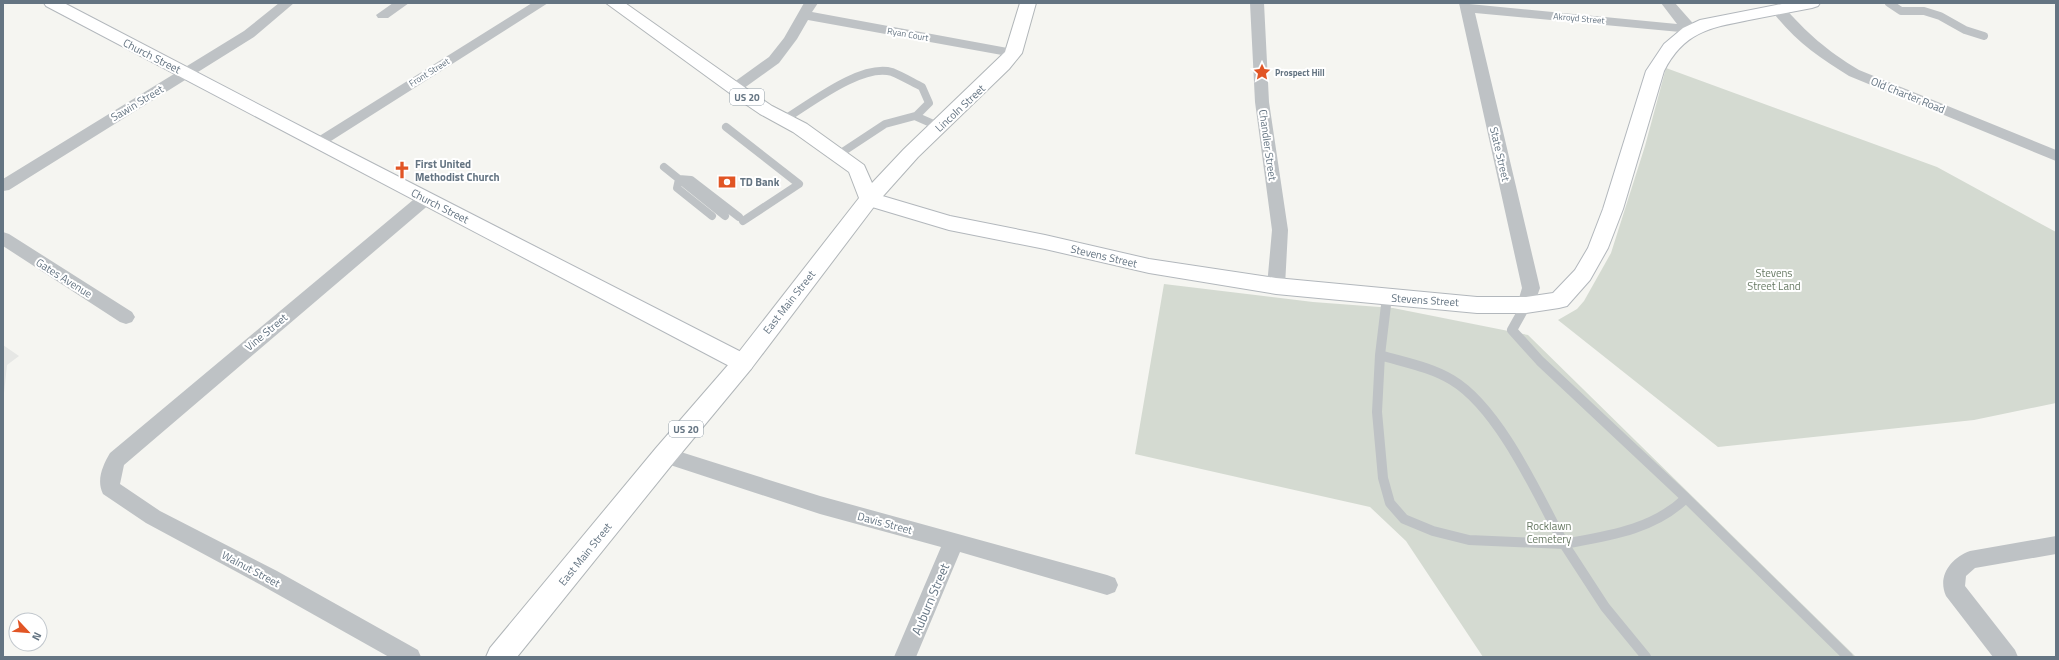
<svg xmlns="http://www.w3.org/2000/svg" width="2059" height="660" font-family="'Titillium Web',sans-serif">
<style>
.built{fill:#e6e7e5}
.green{fill:#d4dad1}
.lines{fill:none;stroke-linecap:round;stroke-linejoin:round}
.secondary-casing{stroke:#b2b7bc;stroke-width:2}
.primary-casing{stroke:#b1b6b9;stroke-width:2}
.lane-far1{stroke:#bec2c5;stroke-width:8}
.lane{stroke:#bec2c5;stroke-width:10}
.street{fill:#bec2c5;fill-rule:evenodd}
.secondary{fill:#fff;fill-rule:evenodd}
.primary{fill:#fff;fill-rule:evenodd}
.labels{text-anchor:middle;dominant-baseline:central;stroke-width:4;stroke-linejoin:round;paint-order:stroke}
.far-street-label{font-size:9px;fill:#647482;stroke:#fff}
.far-poi-label{font-size:9px;font-weight:bold;fill:#647482;stroke:#fff;text-anchor:start}
.shield{fill:#fff;stroke:#929ea8;stroke-width:1}
.shield-label{font-size:10px;font-weight:bold;fill:#647482}
.street-label{font-size:11px;fill:#647482;stroke:#fff}
.poi-label{font-size:11px;font-weight:bold;fill:#647482;stroke:#fff;text-anchor:start}
.park-label{font-size:11px;fill:#677963;stroke:#fff}
.near-street-label{font-size:13px;fill:#647482;stroke:#fff}
</style>
<rect width="100%" height="100%" fill="#f5f5f1"/>
<!-- built -->
<path class="built" d="M3 345 19 356 7 365 3 403Z"/>
<!-- green -->
<path class="green" d="M1666 68 1937 167 2056 232V403L1974 420 1718 447 1558 320 1577 309 1584 301 1611 253 1645 146Z
M1164 284 1313 302 1393 308 1528 335 1856 657H1483L1406 541 1370 507 1135 454Z"/>
<g class="lines">
<!-- secondary casing -->
<g class="secondary-casing">
<path id="secondary" d="M44 3H64L325 139 751 357 754 363 751 369 743 372 735 369 46 6Z
M1787 3H1820L1818 6 1812 8C1791 12 1770 16 1749 20 1709 28 1684 32 1664 71L1623 209 1608 248 1590 280 1567 306 1559 308 1526 313H1477L1276 294 1149 273 1045 249 949 230 862 204 859 199 862 194 869 192 950 216 1045 235 1149 259 1276 278 1477 297H1526L1553 293 1575 270 1588 248 1603 209 1646 71 1664 44 1683 28 1700 20Z"/>
</g>
<!-- primary casing -->
<g class="primary-casing">
<path id="primary" d="M606 3H625L747 89 772 106 807 124 864 165 872 183 904 149 1005 52 1020 3H1036L1022 53 1009 69 918 157 876 204 751 369 674 462 517 657H486L490 648 656 448 735 357 859 198 849 172 793 132 760 114 735 97Z"/>
</g>
<!-- lane-far1 -->
<path class="lane-far1" d="M1889 3 1901 11H1924L1940 16 1965 30 1984 36
M785 119C811 103 862 63 892 72 902 76 912 82 922 87L929 103 916 116
M726 127 799 184 743 221
M838 155 885 124 915 116 940 127
M664 167 725 216
M679 179 691 180 739 217
M679 179 677 188 712 216"/>
<!-- lane -->
<path class="lane" d="M1526 305 1512 330 1540 361 1686 498 1848 657
M1380 355C1403 362 1431 367 1452 380 1499 408 1538 495 1564 544L1469 540 1433 531 1404 519 1390 503 1383 478 1377 412Z
M1380 355 1387 297
M1646 657 1605 607 1564 544C1608 536 1653 530 1686 498"/>
<!-- street -->
<path class="street" d="M279 3H294L254 37 9 190 3 191V179L244 31Z
M393 3H409L388 18H378L376 15Z
M532 3H548L323 146H313L310 143 313 140Z
M804 3H818L812 12 1013 49 1018 50 1020 53 1018 56 1013 57 808 20 797 39 779 63 740 91H730L728 88 730 85 769 57 784 38Z
M1250 3H1264L1269 102 1288 230 1285 286 1282 290 1276 292 1270 290 1267 286 1272 230 1255 102Z
M1459 3 1677 24 1661 3H1675L1698 29 1696 32 1691 33 1475 13 1540 288 1532 310 1526 311 1520 310 1517 305 1522 288Z
M1777 4 1782 5C1808 34 1826 50 1859 70L2056 150V161L1849 76C1819 58 1790 37 1770 8Z
M425 194 431 195 433 199 431 203 124 465 120 484 160 511 277 571 418 650 421 657H389L261 585 146 523 103 494C96 480 103 465 110 453L419 195Z
M3 232 9 234 132 312 135 317 132 322 126 324 120 322 3 246Z
M665 447 820 496 1107 575 1115 578 1118 585 1115 592 1107 595 960 552 916 657H894L941 547 820 514 658 461 655 455 658 449Z
M2056 536V554L1975 568 1966 576 1965 586 2015 650 2018 657H1993L1946 596C1937 576 1951 558 1970 551Z"/>
<!-- secondary -->
<use href="#secondary" class="secondary"/>
<!-- primary -->
<use href="#primary" class="primary"/>
</g>
<!-- icons -->
<defs>
<g id="sight-bare" transform="scale(1.38)"><path d="M0-6L1.8-2.2L6-1.7L2.9 1.2L3.7 5.4L0 3.3L-3.7 5.4L-2.9 1.2L-6-1.7L-1.8-2.2Z" fill="#e15525" stroke="#fff" stroke-width="2.5" paint-order="stroke"/></g>
<g id="church-bare" transform="scale(1.38)"><path d="M-1.2-6h2.4v3.5h3.3v2.4h-3.3V6h-2.4V-.1h-3.3v-2.4h3.3Z" fill="#e15525" stroke="#fff" stroke-width="2.5" paint-order="stroke"/></g>
<g id="bank-bare" transform="scale(1.38)"><path d="M-6-4H6V4H-6ZM0-2.3a2.3 2.3 0 1 0 0 4.6a2.3 2.3 0 1 0 0-4.6Z" fill="#e15525" stroke="#fff" stroke-width="2.5" paint-order="stroke"/></g>
</defs>
<g fill-rule="evenodd">
<use href="#sight-bare" x="1262" y="72"/>
<use href="#church-bare" x="402" y="170"/>
<use href="#bank-bare" x="727" y="182"/>
</g>
<g class="labels">
<!-- far-street labels -->
<g class="far-street-label">
<text transform="translate(1579 18) rotate(5)">Akroyd Street</text>
<text transform="translate(908 34) rotate(10)">Ryan Court</text>
<text transform="translate(429 72) rotate(-32)">Front Street</text>
</g>
<!-- far-poi labels -->
<g class="far-poi-label">
<text x="1275" y="72">Prospect Hill</text>
</g>
<!-- shield labels -->
<g class="shield">
<rect x="730" y="89" width="34" height="16" rx="3"/>
<rect x="669" y="421" width="34" height="16" rx="3"/>
</g>
<g class="shield-label">
<text x="747" y="97">US 20</text>
<text x="686" y="429">US 20</text>
</g>
<!-- street labels -->
<g class="street-label">
<text transform="translate(152 56) rotate(27)">Church Street</text>
<text transform="translate(1908 95) rotate(22)">Old Charter Road</text>
<text transform="translate(137 103) rotate(-31)">Sawin Street</text>
<text transform="translate(960 108) rotate(-43)">Lincoln Street</text>
<text transform="translate(1268 145) rotate(82)">Chandler Street</text>
<text transform="translate(1500 154) rotate(77)">State Street</text>
<text transform="translate(440 206) rotate(27)">Church Street</text>
<text transform="translate(1104 256) rotate(13)">Stevens Street</text>
<text transform="translate(64 278) rotate(32)">Gates Avenue</text>
<text transform="translate(1425 300) rotate(4)">Stevens Street</text>
<text transform="translate(789 302) rotate(-52)">East Main Street</text>
<text transform="translate(266 332) rotate(-40)">Vine Street</text>
<text transform="translate(885 523) rotate(15)">Davis Street</text>
<text transform="translate(585 554) rotate(-51)">East Main Street</text>
<text transform="translate(251 569) rotate(28)">Walnut Street</text>
</g>
<!-- poi labels -->
<g class="poi-label">
<text x="415" y="164">First United<tspan x="415" dy="13">Methodist Church</tspan></text>
<text x="740" y="182">TD Bank</text>
</g>
<!-- park labels -->
<g class="park-label">
<text x="1774" y="273">Stevens<tspan x="1774" dy="13">Street Land</tspan></text>
<text x="1549" y="526">Rocklawn<tspan x="1549" dy="13">Cemetery</tspan></text>
</g>
<!-- near-street labels -->
<g class="near-street-label">
<text transform="translate(930 599) rotate(-67)">Auburn Street</text>
</g>
</g>
<!-- border -->
<rect width="2059" height="660" fill="none" stroke="#647482" stroke-width="8"/>
<!-- north arrow -->
<g transform="translate(28 632) rotate(116)"><circle r="19" fill="#ffffff" stroke="#c1c7cd"/>
<path d="M0-3L7 15L0 10L-7 15Z" fill="#e15525"/>
<text y="-6" font-size="11" font-weight="bold" text-anchor="middle" fill="#647482">N</text>
</g>
</svg>
